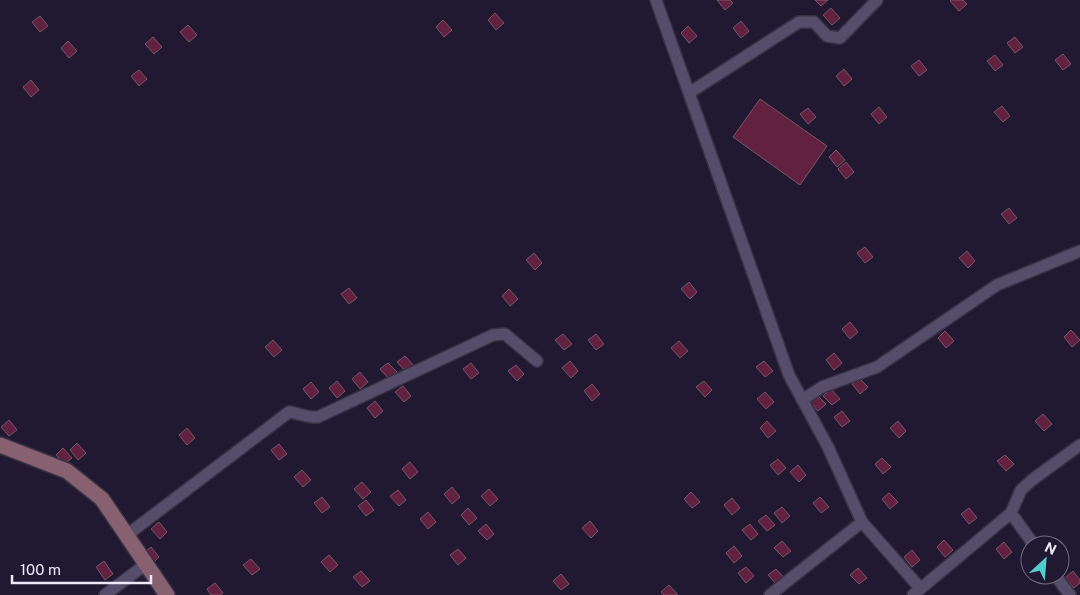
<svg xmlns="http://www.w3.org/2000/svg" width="1080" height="595" font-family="'Public Sans',sans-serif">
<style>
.building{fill:#632141;stroke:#775864}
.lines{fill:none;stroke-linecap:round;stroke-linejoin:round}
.street-casing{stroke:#383245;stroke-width:14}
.secondary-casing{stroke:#383245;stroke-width:18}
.street{stroke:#554d69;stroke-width:11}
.secondary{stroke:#886171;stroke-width:15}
</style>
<rect width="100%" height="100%" fill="#211931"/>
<!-- building -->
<path class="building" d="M717 0H730L733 3 725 10Z
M815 0H828L821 6Z
M951 0H963L967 4 959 11 950 1Z
M831 8 840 18 832 25 823 15Z
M495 13 504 23 496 30 488 20Z
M40 16 48 26 40 32 32 22Z
M443 20 452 30 444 37 436 27Z
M741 21 749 31 741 38 733 28Z
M188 25 197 35 189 42 180 32Z
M688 26 697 36 689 43 681 33Z
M153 37 162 47 154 54 145 44Z
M1015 37 1023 47 1015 53 1007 43Z
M68 41 77 51 69 58 61 48Z
M1063 54 1071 64 1063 70 1055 60Z
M995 55 1003 65 995 71 987 61Z
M919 60 927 70 919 76 911 66Z
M844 69 852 79 844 86 836 76Z
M139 70 147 79 139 86 131 76Z
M31 80 39 90 31 97 23 87Z
M760 99 827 146 800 185 733 137Z
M1002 106 1010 116 1003 122 994 112Z
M879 107 887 117 879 124 871 114Z
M808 108 816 117 808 124 800 114Z
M836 150 845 160 837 167 829 157Z
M846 162 854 172 846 179 838 169Z
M1009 208 1017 218 1009 224 1001 214Z
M865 247 873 257 865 263 857 253Z
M967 251 975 261 968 268 959 258Z
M534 253 542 263 535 270 526 260Z
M689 282 697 292 690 299 681 289Z
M349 288 357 298 349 304 341 294Z
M509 289 518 299 510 306 502 296Z
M850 322 858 332 850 339 842 329Z
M1071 330 1080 340 1072 347 1064 337Z
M945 331 954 341 946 348 938 338Z
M563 334 572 344 564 350 555 340Z
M596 334 604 344 596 350 588 340Z
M273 340 282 350 274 357 265 347Z
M679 341 688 351 680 358 671 348Z
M834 353 842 363 834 370 826 360Z
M405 356 414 366 406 372 397 362Z
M570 361 578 371 571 378 562 368Z
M764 361 773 371 765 377 756 367Z
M388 363 397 372 389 379 380 369Z
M471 363 479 373 471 379 463 369Z
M516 365 524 374 517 381 508 371Z
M360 372 368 382 360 389 352 379Z
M859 378 868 387 860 394 852 384Z
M337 381 345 391 337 398 329 388Z
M704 381 712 390 705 397 696 387Z
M311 382 319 392 311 399 303 389Z
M592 384 600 394 592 401 584 391Z
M403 386 411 396 404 402 395 392Z
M831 389 840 399 832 405 823 396Z
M765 392 774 402 766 409 757 399Z
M817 395 826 404 818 411 809 401Z
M375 401 383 411 375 418 367 408Z
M842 411 850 421 842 427 834 417Z
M1043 414 1052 424 1044 431 1035 421Z
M9 420 17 430 9 436 1 427Z
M767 421 776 431 768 438 760 428Z
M898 421 906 431 899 438 890 428Z
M187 428 195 438 187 445 179 435Z
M77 443 86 453 78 460 70 450Z
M279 444 287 454 279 460 271 450Z
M63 448 72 458 64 464 56 455Z
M1005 455 1014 464 1006 471 997 461Z
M882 458 891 467 883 474 875 464Z
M778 459 786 468 778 475 770 465Z
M410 462 418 472 410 479 402 469Z
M798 465 806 475 799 482 790 472Z
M302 470 311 480 303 487 294 477Z
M362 482 371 492 363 499 354 489Z
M452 487 460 497 452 504 444 494Z
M489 489 498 499 490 506 481 496Z
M398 490 406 500 399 506 390 496Z
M691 492 700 502 692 508 684 499Z
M889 493 898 502 890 509 882 499Z
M322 497 330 507 322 513 314 503Z
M820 497 829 507 821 513 813 503Z
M732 498 740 508 732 515 724 505Z
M366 500 374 510 366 516 358 506Z
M782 507 790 516 782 523 774 513Z
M468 508 477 518 469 525 461 515Z
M969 508 977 518 969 524 961 514Z
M428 512 436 522 428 529 420 519Z
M766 515 775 525 767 531 758 521Z
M590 521 598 531 591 538 582 528Z
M159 522 167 532 160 539 151 529Z
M486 524 494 534 487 540 478 531Z
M750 524 758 534 751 540 742 530Z
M944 540 953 550 945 557 937 547Z
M782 541 791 551 783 557 774 548Z
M1004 542 1012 552 1004 559 996 549Z
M734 546 742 556 734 563 726 553Z
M151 547 159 557 152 564 143 554Z
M458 549 466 558 458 565 450 555Z
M912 550 920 560 912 567 904 557Z
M329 555 338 565 330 572 321 562Z
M251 559 260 569 252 575 243 565Z
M104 561 113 574 105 580 96 567Z
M746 567 754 576 746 583 738 573Z
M858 568 867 578 859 584 850 575Z
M776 569 785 579 777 585 768 575Z
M361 571 370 581 362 587 353 577Z
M1073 571 1080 580V583L1074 588 1065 578Z
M561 574 569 584 561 590 553 581Z
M215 583 223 593 220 595H211L207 589Z
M669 585 678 595H664L661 592Z"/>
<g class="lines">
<!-- street casing -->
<g class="street-casing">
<path id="street" d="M656 0 789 375 828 447 862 522 770 595
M689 93 799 22H814L827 36 840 38 877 0
M802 400 822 387 877 367 997 285 1080 251
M1011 513 1034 545
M862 522 920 588
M127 535 289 412C299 413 307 418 318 417L493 335 505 334 537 361
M1055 575 1070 595
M105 595 146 564
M913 595 1011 513 1021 490 1032 480 1080 445"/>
</g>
<!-- secondary casing -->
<g class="secondary-casing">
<path id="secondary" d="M0 445 67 471 102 499 167 595"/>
</g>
<!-- street -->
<use href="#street" class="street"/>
<!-- secondary -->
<use href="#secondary" class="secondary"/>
</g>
<!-- north arrow -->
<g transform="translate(1045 560) rotate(26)"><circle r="24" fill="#211931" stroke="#736c81"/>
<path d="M0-4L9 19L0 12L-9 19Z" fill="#52cdcc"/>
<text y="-8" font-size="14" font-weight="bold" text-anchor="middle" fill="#ede9f9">N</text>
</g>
<!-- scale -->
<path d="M12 575v8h139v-8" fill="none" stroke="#ede9f9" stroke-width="2.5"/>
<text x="20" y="575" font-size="15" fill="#ede9f9" stroke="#211931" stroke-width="4" paint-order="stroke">100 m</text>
</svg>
